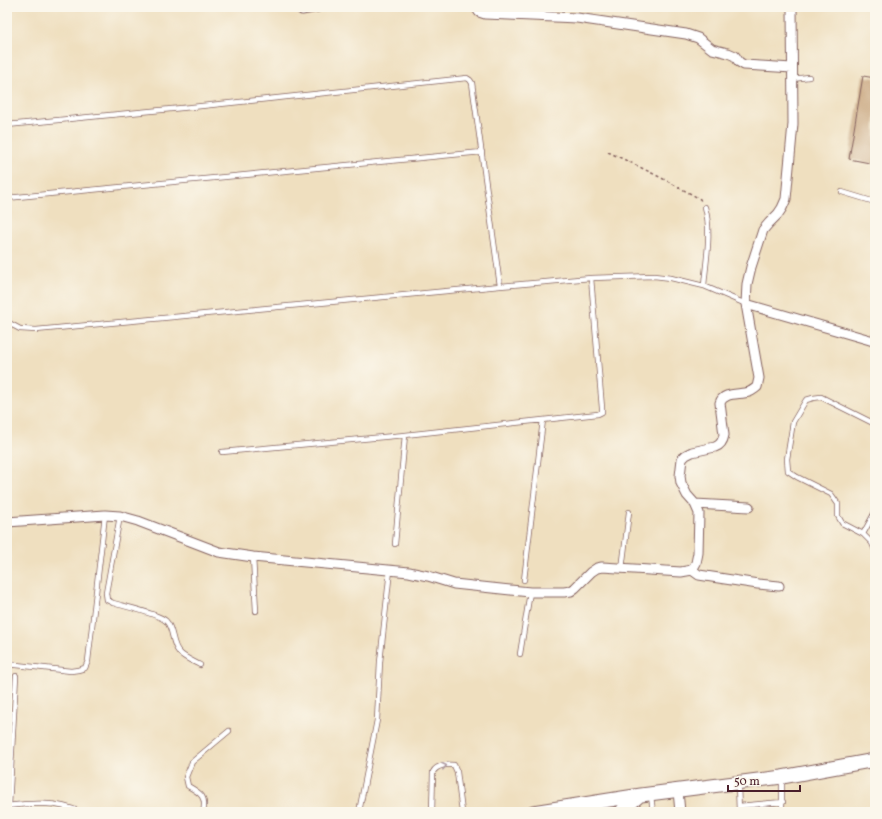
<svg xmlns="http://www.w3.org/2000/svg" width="882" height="819" font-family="Vollkorn,serif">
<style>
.building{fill:#c49f74}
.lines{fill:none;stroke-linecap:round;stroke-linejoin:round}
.lane-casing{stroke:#84625f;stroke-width:6}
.street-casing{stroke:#84625f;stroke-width:11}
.secondary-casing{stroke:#84625f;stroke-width:15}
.path{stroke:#84625f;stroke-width:1.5;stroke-dasharray:3 3;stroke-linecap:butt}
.lane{stroke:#fff;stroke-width:4.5}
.street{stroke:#fff;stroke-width:9}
.secondary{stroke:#fff;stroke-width:13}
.oneway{stroke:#ae9aa0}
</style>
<rect width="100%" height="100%" fill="#fbf7ec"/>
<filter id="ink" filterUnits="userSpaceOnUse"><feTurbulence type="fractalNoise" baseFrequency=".025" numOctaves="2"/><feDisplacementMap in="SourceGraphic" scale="8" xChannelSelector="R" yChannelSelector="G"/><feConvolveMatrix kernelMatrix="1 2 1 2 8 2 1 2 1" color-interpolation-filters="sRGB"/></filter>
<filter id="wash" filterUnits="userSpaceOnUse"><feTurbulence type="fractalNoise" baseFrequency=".012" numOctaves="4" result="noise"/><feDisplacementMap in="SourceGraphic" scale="16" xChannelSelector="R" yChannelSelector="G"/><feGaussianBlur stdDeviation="0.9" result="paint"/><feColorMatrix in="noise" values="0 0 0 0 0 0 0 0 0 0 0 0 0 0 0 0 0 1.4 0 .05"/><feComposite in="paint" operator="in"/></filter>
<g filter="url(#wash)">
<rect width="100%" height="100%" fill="#efdfbf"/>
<g id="blocks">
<!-- building -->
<path class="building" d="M863 76 875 78V164L849 159Z"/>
</g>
</g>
<g filter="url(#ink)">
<use href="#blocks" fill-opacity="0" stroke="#84625f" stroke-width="1"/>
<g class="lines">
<!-- lane casing -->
<g class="lane-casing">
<path id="lane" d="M792 79 809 77
M7 125 192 107 467 78 470 80 472 83 500 286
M842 192 875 202
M7 198 482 152
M704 286C706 260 712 233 705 207
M7 322 20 329 36 330 500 286 591 278 654 276 671 278 704 286 746 304
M222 452 405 435 598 414 602 412V408L591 278
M875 512 863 534 872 543 875 550
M120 516 106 593 107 600 113 603C126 607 157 613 166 621 174 629 171 643 179 652 184 658 193 661 200 665
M863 534 842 523 838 516V504L831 494 797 477 788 471 787 459 793 422 806 400 813 398 821 397 875 424
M395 544 405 435
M253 557 256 611
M622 569 629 512
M524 580 543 420
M520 654 530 592
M7 664 71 671 78 670 85 668 88 661 105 515
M782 779V812
M738 784 739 812
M651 796 653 812
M7 806C31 803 57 801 80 812
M9 806 16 676
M739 806 783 802
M203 812C207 796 200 793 188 786L186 777 192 762 229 731
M359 812 377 720 380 662 390 570
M432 812 433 772C437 765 447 764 454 765L457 772 462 812"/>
</g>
<!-- street casing -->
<g class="street-casing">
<path id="street" d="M299 7 302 10 318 7
M476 7 479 12 485 14 577 18 686 34 698 38 712 49 728 53 735 56 739 62 744 65 792 68
M746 304 870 340 875 341
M695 504 749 507
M7 522 105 515 120 516 138 521 219 552 253 557 409 572 428 576 454 584 530 592H564L571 591 575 588 591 572 597 568 602 567 681 572 692 570 696 563 698 553 699 513 695 504 687 495 681 483 680 476 682 459 686 455 692 452 715 447C721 445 723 441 724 435L720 403C723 392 739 395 749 392 752 391 754 389 757 387L759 378 746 304 747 284 751 267 763 230 769 223 778 214 782 208 786 199 793 124 792 7
M692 570 699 575 758 584 779 586
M678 791 680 812"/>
</g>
<!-- secondary casing -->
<g class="secondary-casing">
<path id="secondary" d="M533 812 641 795 782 777 875 760
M621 812 627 806 639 796"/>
</g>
<!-- path -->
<path class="path" d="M608 152C639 166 670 182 700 199L701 201"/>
<!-- lane -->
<use href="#lane" class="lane"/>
<!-- street -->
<use href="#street" class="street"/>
<!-- secondary -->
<use href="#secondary" class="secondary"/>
</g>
<!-- one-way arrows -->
<defs><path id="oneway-chevron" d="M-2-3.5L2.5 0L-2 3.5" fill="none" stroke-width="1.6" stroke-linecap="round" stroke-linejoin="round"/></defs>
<use class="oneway" href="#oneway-chevron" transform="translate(444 766) rotate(-14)"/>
</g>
<!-- margin -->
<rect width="882" height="819" fill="none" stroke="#fbf7ec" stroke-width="24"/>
<!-- scale -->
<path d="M728 785v6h72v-6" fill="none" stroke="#4a1f2b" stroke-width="2"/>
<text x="734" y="785" font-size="12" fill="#4a1f2b" stroke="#fbf7ec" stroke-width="3" paint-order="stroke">50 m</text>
</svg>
